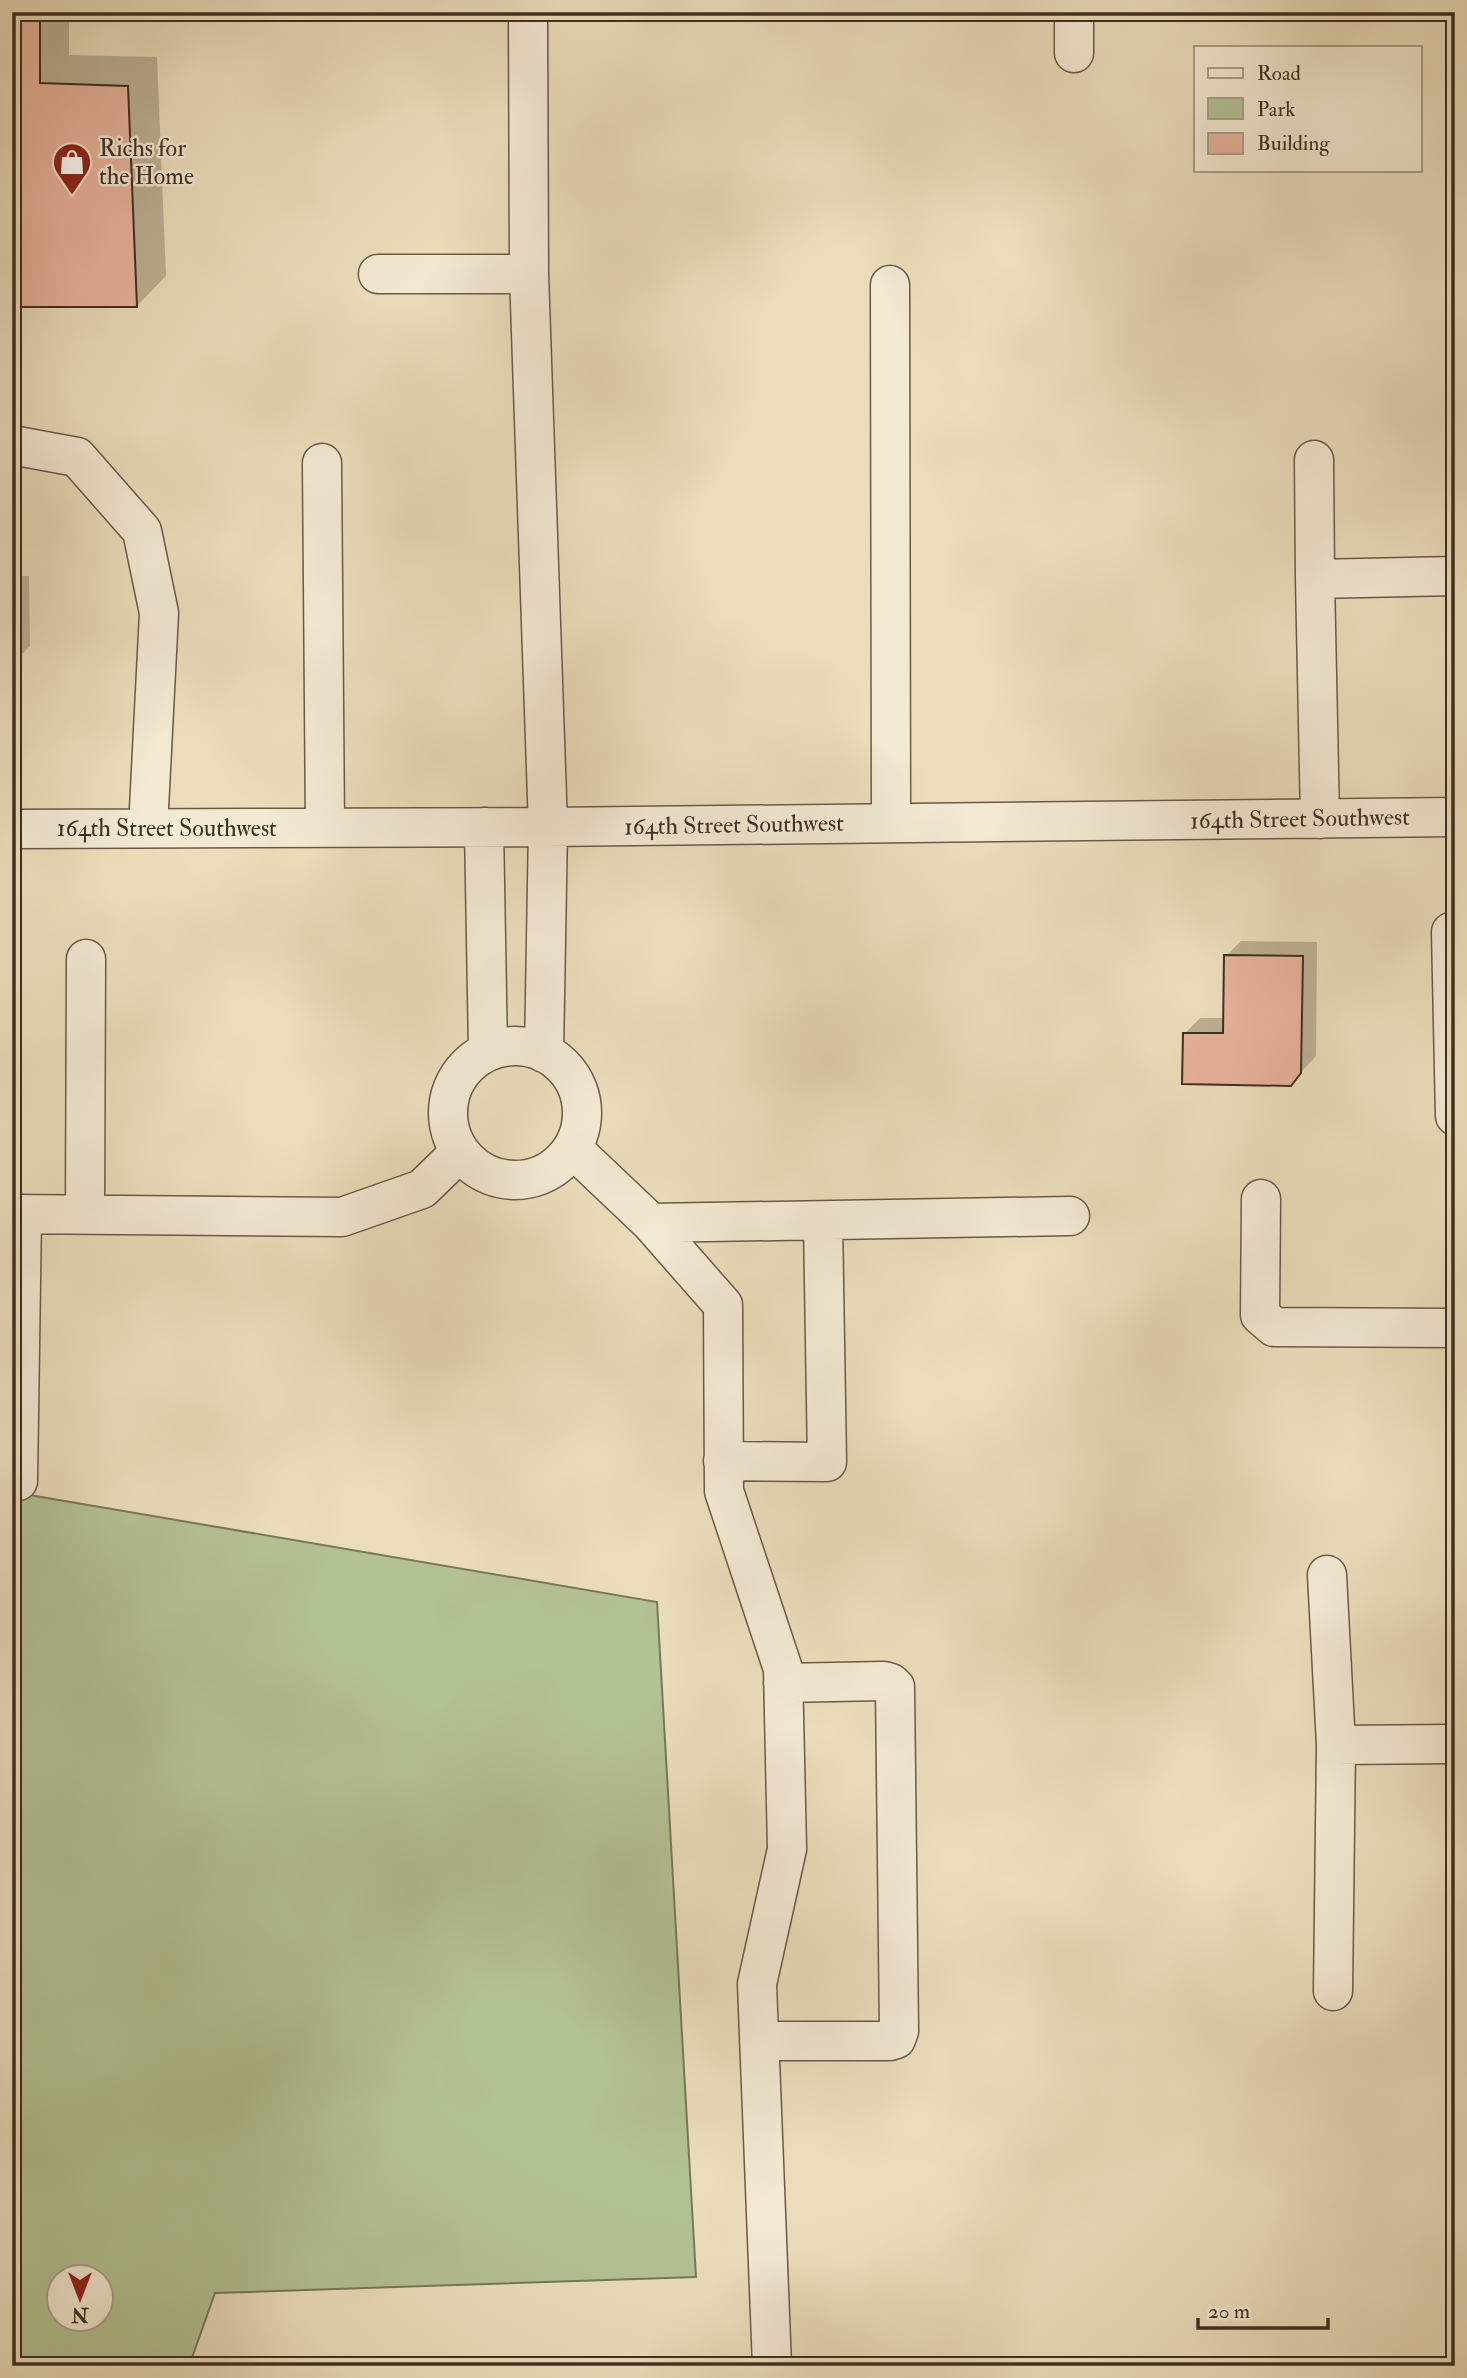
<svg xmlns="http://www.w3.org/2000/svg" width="1467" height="2378" font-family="'IM FELL Double Pica',serif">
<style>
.green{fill:#b3c293;stroke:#78785a;stroke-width:2;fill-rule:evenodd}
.shadow{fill:#0003}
.building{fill:#e8b39c;stroke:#3e2f22;stroke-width:2}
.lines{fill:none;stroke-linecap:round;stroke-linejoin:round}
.minor-casing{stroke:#695a48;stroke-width:41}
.minor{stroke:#f2e9d3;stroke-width:38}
.labels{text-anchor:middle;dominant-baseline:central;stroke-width:5;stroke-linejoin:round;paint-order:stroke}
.poi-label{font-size:24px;fill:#3e2f22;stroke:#f2e9d3;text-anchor:start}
.street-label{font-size:24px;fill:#3e2f22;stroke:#f2e9d3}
</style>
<rect width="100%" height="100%" fill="#ebddbb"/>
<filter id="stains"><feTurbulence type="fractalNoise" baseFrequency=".00286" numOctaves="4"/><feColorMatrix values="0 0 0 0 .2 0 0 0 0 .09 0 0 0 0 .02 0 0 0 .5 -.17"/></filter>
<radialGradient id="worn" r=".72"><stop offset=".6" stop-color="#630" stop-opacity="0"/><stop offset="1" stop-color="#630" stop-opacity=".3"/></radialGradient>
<!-- green -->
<path class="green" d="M12 1492 657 1602 696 2277 215 2293 189 2366H12ZM60 2276H102V2318H60Z"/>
<!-- shadow -->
<path class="shadow" d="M12 12H69V55L157 57 166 276 137 306 12 305Z
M12 576H29L30 646 14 662H12Z
M1241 941 1317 942 1316 1056 1290 1084 1185 1033 1200 1018H1225L1226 956Z"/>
<!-- building -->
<path class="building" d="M12 12 40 13V83L128 86 137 307H12Z
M12 591H14L15 664H12Z
M1224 955 1303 956 1301 1073 1291 1086 1182 1084 1183 1033H1223Z"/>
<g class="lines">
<!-- minor casing -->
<g class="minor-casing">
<path id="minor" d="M528 12 529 274 548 827 544 1053
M1074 12V53
M378 274H529
M890 285 891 823
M12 445 77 457 142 531 159 613 148 828
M1314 460 1315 579
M322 463 325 827
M1320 819 1315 579 1455 576
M484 827 488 1051
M12 829 548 827 1455 817
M1451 932 1455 1116
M448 1113a67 67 0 1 1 134 0a67 67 0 1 1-134 0Z
M573 1149 651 1223 723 1305 724 1491 783 1669 787 1849 757 1984 772 2366
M1261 1199 1260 1315 1274 1327 1455 1328
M12 1214 342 1217 422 1189 460 1152
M85 1214 86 959
M651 1223 1070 1216
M723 1461 827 1462 823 1221
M18 1481 22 1214
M1327 1575 1336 1745 1333 1991
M1336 1745 1455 1744
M759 2041H890L896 2039 899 2031 895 1687 891 1683 884 1681 783 1683"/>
</g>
<!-- minor -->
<use href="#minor" class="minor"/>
</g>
<!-- icons -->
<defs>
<g id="shop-pin" transform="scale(2.0125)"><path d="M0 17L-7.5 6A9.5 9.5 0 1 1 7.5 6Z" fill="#8f2418" stroke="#f2e9d3"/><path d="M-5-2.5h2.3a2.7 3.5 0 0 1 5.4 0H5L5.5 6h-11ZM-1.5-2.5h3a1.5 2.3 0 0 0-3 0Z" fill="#fff"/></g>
</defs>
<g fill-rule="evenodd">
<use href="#shop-pin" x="72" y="162"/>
</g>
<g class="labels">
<!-- poi labels -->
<g class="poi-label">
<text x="99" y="148">Richs for<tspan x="99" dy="28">the Home</tspan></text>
</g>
<!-- street labels -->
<g class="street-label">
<text transform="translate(1300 819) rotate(-1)">164th Street Southwest</text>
<text transform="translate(734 825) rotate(-1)">164th Street Southwest</text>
<text x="167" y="828">164th Street Southwest</text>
</g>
</g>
<!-- margin -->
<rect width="1467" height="2378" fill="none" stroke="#ebddbb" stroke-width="42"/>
<rect x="14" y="14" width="1439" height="2350" fill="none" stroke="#3e2f22" stroke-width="3.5"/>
<rect x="21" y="21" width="1425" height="2336" fill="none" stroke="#3e2f22" stroke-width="2"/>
<!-- legend -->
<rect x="1194" y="46" width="228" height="126" fill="#f2e9d3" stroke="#aa9f8c" stroke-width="2"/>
<rect x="1208" y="68" width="35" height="10" fill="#f2e9d3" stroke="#aa9f8c" stroke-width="2"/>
<text x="1257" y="80" font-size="21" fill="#3e2f22">Road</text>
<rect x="1208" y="98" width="35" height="21" fill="#b3c293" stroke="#aa9f8c" stroke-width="2"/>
<text x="1257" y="116" font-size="21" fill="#3e2f22">Park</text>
<rect x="1208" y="133" width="35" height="21" fill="#e8b39c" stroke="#aa9f8c" stroke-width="2"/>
<text x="1257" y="150" font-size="21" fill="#3e2f22">Building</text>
<!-- north arrow -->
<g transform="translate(80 2298) rotate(180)"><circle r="33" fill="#f2e9d3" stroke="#aa9f8c" stroke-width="2"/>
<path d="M0-5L12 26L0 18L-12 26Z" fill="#8f2418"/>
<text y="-10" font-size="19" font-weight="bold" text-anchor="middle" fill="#3e2f22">N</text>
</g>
<!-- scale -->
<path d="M1198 2318v10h130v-10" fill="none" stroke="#3e2f22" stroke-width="3.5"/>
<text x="1208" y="2318" font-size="21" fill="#3e2f22" stroke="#f2e9d3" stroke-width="5" paint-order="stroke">20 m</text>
<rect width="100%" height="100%" filter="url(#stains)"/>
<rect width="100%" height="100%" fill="url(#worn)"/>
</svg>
